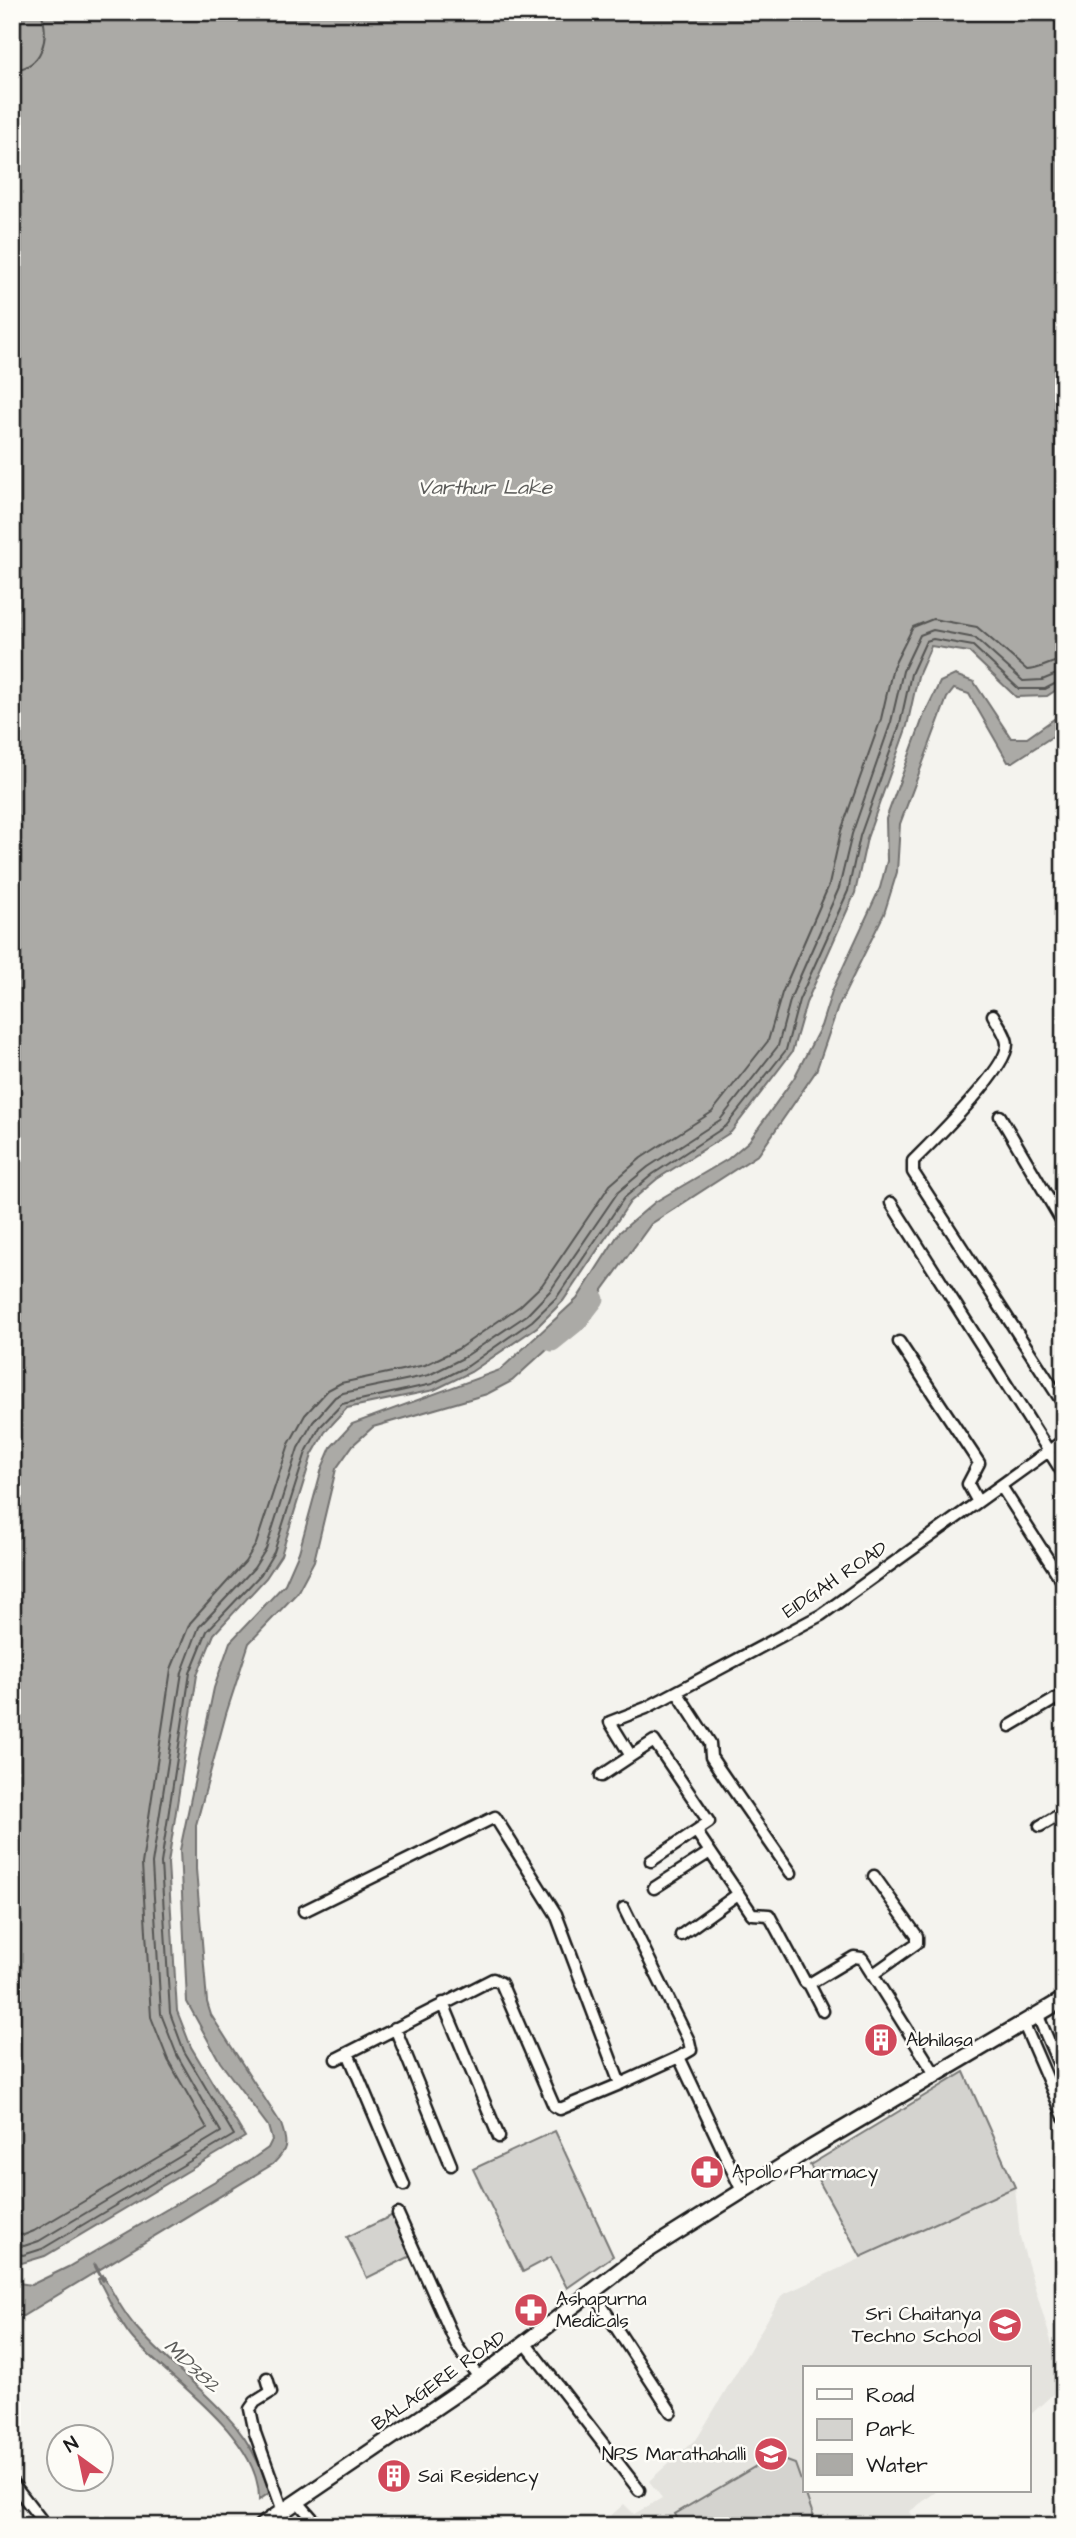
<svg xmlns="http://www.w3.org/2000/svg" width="1076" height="2538" font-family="'Architects Daughter',sans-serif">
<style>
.built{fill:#e4e3de}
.green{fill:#d4d3cf;stroke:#787876;stroke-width:2}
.water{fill:#abaaa6;stroke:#72716f;stroke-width:2}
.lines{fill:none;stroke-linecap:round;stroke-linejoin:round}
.shore{stroke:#555553;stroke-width:2}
.stream{stroke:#72716f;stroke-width:3.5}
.river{stroke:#abaaa6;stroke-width:19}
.street-casing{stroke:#1c1c1c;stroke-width:15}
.secondary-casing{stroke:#1c1c1c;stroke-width:19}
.street{stroke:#fdfcf7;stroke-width:10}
.secondary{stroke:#fdfcf7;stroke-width:14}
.labels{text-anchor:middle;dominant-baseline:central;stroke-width:5;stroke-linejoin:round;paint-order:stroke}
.street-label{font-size:19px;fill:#1c1c1c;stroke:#fdfcf7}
.poi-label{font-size:19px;fill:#1c1c1c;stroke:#fdfcf7;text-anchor:start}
.water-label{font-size:21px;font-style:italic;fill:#5c5c5a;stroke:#fdfcf7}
</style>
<rect width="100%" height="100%" fill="#f4f3ee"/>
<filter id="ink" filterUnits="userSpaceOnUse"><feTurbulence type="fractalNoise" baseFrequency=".0143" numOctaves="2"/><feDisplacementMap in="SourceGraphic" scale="14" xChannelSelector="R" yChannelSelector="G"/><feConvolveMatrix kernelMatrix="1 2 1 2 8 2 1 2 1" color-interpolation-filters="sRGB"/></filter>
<g filter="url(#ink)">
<!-- built -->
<path class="built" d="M1015 2187 1020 2238 1064 2384 1029 2416V2368H805V2491H937L909 2512 920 2526H599L624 2504 634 2514 662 2498 649 2481 698 2437 782 2295Z"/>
<!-- green -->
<path class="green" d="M964 2072 1015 2187 861 2257 810 2165Z
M555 2131 613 2256 567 2288 551 2257 523 2272 473 2169Z
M395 2214 415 2254 367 2278 347 2237Z
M773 2456 795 2464 817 2526H681L675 2514Z"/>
<!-- water -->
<path class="water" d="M12 12H1064V685L1047 696 1016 697 969 652 931 646 918 676 907 726 867 838 855 893 806 1003 792 1052 731 1132 657 1179 630 1202 563 1301 537 1327 471 1372 434 1390 347 1408 325 1432 312 1455 281 1555 266 1578 214 1634 197 1675 168 1863 177 2011 191 2047 245 2137 45 2256 22 2263 12 2258V46C25 33 13 25 12 12Z
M955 675 974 682 1011 738H1027L1064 712V729L1013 762H1008L969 694 954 689 947 698 900 824 897 872 884 914 838 1007 816 1071 759 1154 651 1224 586 1313 512 1381 487 1394 373 1427 353 1445 336 1469 314 1561 297 1593 249 1643 226 1714 196 1825V1869L207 2002 211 2015 281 2124C288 2144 288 2149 273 2164L23 2316 12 2315V2282L31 2285 68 2267 251 2160 268 2148 272 2140 268 2126 220 2062 187 2002 180 1850 214 1688 230 1642 285 1584 299 1552 322 1468 331 1447 352 1424 500 1370 577 1299 620 1232 655 1202 728 1159 749 1141 794 1078 821 1026 832 991 880 888 887 861 886 819 924 715 940 682Z
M103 2275C113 2293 122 2311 135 2326 184 2384 249 2413 269 2493L259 2500C261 2437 170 2381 133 2339 118 2322 109 2298 98 2279Z"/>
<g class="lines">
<!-- shore -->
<path class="shore" d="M12 70C43 68 50 37 41 12
M12 2233 24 2235 34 2231 207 2128 168 2060 151 2017 142 1864 171 1669 190 1623 245 1562 256 1544 289 1444 305 1415 328 1390 341 1383 425 1365 458 1349 520 1306 542 1285 610 1185 641 1158 712 1112 768 1041 782 993 829 885 841 831 881 719 893 667 913 627 933 619 977 627 1027 670C1041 670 1050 661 1064 660
M12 2244 24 2246 39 2241 221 2132 177 2055 161 2014 152 1864 182 1672 199 1627 254 1568 266 1549 298 1448 313 1422 335 1397 343 1393 429 1375 463 1358 527 1315 550 1291 618 1192 648 1167 720 1120 778 1046 791 997 839 888 852 834 891 722 903 671 920 635 933 630 975 638 1023 681 1042 680 1064 671
M12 2252 23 2255 42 2249 234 2135 184 2051 170 2013 161 1863 190 1673 207 1631 261 1574 274 1552 306 1452 320 1427 342 1404 432 1384 468 1366 532 1321 557 1297 624 1198 653 1174 726 1126 786 1050 799 1000 848 891 860 836 900 724 911 674 926 641 933 639 973 646 1019 689H1045L1064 679"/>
<!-- stream -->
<path class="stream" d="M95 2265 103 2280"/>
<!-- river -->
<path class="river" d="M552 1342 578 1321 595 1299"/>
<!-- street casing -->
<g class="street-casing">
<path id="street" d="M993 1015C997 1023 1007 1035 1007 1044 1008 1068 933 1141 913 1161V1172L1064 1405
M1000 1116 1064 1225
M891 1203 1064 1475
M899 1342 979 1463 968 1484 978 1502
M1001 1486 1064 1584
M677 1692 710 1743 711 1757 719 1769 791 1873
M1010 1726 1064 1694
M601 1776 631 1756
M1040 1826 1064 1812
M696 1831 752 1914 769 1915 805 1982 809 1984 854 1957 862 1958 935 2074
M651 1861 709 1822 654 1741 631 1756 610 1722 646 1708 821 1615 1064 1440
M654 1888 710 1852
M624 1908 689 2041 691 2050 679 2057 742 2191
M304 1911 495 1817 556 1914 620 2084 679 2057
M681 1935 738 1894
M872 1975 917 1943V1936L874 1876
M809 1984 823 2011
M443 2003 499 2137
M1037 2014 1064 2076
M1023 2022 1064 2117
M395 2028 451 2165
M348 2053 404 2185
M336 2059 493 1979 501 1983 554 2106 560 2109 620 2084
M398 2214 457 2346 479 2378
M592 2291 671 2412
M526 2344 639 2490
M267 2378 271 2392 255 2402 250 2409 255 2433 283 2511
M12 2482 46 2526
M297 2501 319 2526"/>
</g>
<!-- secondary casing -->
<g class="secondary-casing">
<path id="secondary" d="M261 2526 479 2378 639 2256 811 2148 1064 1999"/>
</g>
<!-- street -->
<use href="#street" class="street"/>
<!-- secondary -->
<use href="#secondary" class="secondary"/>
</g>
</g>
<!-- icons -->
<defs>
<g id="building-disc" transform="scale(1.75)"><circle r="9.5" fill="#d1495b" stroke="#fdfcf7"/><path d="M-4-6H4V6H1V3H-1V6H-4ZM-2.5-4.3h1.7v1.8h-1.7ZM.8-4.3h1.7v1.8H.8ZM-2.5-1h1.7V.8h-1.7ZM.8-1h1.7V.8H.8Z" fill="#fff"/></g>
<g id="pharmacy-disc" transform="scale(1.75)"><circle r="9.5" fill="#d1495b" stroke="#fdfcf7"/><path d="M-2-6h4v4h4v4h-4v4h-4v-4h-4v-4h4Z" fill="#fff"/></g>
<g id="school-disc" transform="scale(1.75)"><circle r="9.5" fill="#d1495b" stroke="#fdfcf7"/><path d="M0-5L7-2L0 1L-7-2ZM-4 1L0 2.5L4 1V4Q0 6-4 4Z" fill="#fff"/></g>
</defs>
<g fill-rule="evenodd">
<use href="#building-disc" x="881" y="2040"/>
<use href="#pharmacy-disc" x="707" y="2172"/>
<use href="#pharmacy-disc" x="531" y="2310"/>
<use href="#school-disc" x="1005" y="2325"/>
<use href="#school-disc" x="771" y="2454"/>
<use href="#building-disc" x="394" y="2476"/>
</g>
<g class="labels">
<!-- street labels -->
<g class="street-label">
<text transform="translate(835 1580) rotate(-34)">EIDGAH ROAD</text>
<text transform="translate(439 2381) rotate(-35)">BALAGERE ROAD</text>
</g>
<!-- poi labels -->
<g class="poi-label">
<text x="906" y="2040">Abhilasa</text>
<text x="732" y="2172">Apollo Pharmacy</text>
<text x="556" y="2299">Ashapurna<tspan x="556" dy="22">Medicals</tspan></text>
<text x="981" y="2314" text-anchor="end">Sri Chaitanya<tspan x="981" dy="22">Techno School</tspan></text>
<text x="746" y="2454" text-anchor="end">NPS Marathahalli</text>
<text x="418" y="2476">Sai Residency</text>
</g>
<!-- water labels -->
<g class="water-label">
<text x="485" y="487">Varthur Lake</text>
<text transform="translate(192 2366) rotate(43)">MD382</text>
</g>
</g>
<!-- margin -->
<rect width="1076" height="2538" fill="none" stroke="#fdfcf7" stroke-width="42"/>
<rect x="21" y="21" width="1034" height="2496" fill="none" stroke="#1c1c1c" stroke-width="2.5" filter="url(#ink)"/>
<!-- legend -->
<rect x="803" y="2366" width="228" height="126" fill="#fdfcf7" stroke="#a3a29f" stroke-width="2"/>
<rect x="817" y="2389" width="35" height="10" fill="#fdfcf7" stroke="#a3a29f" stroke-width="2"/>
<text x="866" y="2402" font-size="21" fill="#1c1c1c">Road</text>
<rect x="817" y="2419" width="35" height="21" fill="#d4d3cf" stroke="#a3a29f" stroke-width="2"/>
<text x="866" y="2436" font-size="21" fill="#1c1c1c">Park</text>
<rect x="817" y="2454" width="35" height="21" fill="#abaaa6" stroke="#a3a29f" stroke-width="2"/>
<text x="866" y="2472" font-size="21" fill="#1c1c1c">Water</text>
<!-- north arrow -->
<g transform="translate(80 2458) rotate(327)"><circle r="33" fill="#fdfcf7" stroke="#a3a29f" stroke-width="2"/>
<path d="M0-5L12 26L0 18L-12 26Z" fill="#d1495b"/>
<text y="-10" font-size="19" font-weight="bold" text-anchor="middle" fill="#1c1c1c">N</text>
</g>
</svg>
